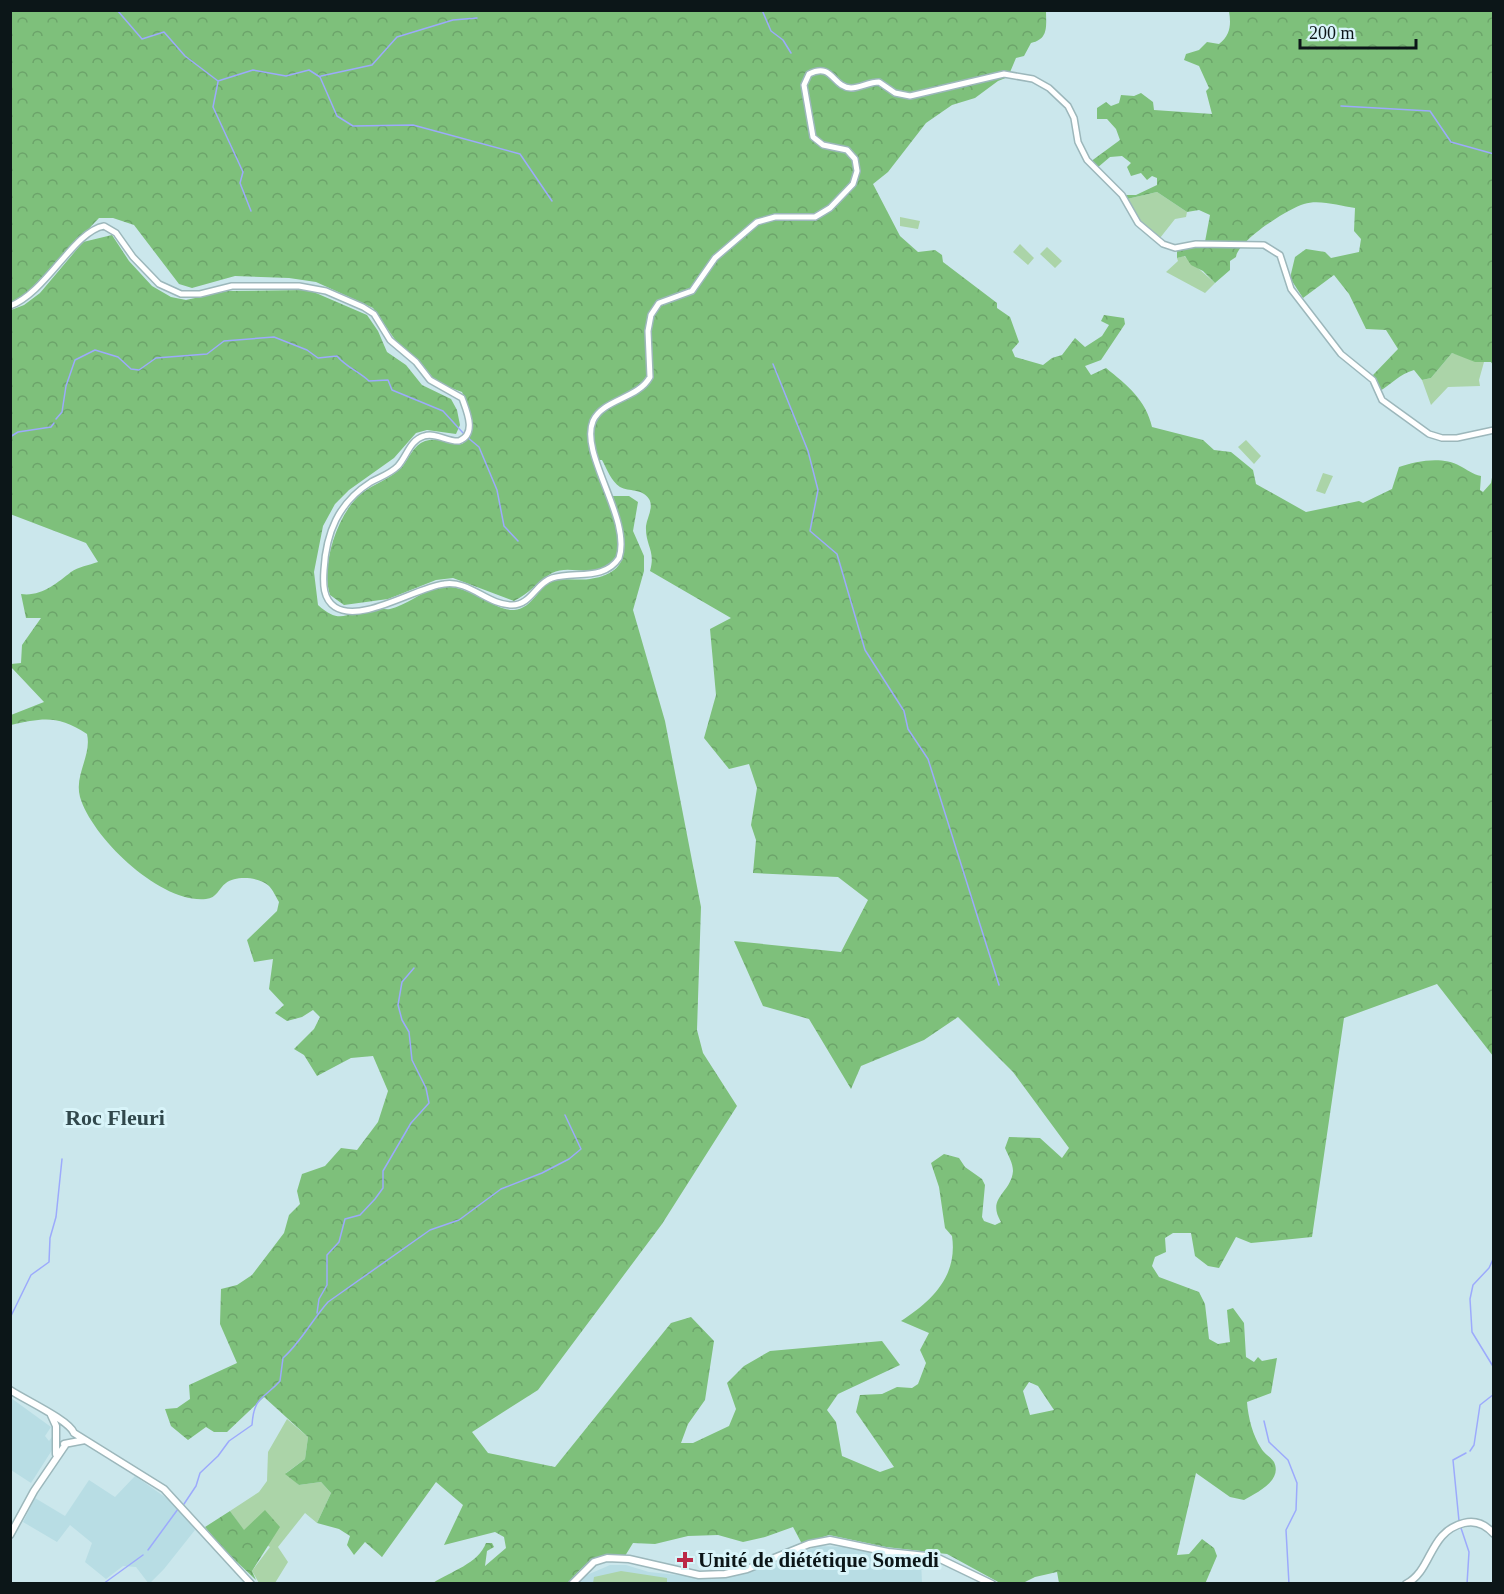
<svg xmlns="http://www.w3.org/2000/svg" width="1504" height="1594" font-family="'Times New Roman',serif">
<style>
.built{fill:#b8dde4}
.green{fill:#abd4a8}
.forest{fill:url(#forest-crowns);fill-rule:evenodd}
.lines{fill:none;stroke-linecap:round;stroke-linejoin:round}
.stream{stroke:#9caafc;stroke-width:1.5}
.tertiary-casing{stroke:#9cb7bb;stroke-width:8}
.secondary-casing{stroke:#9cb7bb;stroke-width:9}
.tertiary{stroke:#fff;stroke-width:5}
.secondary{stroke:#fff;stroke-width:6}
.poi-dot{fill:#bb2a48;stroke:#d8f4f9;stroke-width:2}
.labels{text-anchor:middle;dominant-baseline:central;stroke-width:6;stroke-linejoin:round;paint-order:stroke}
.poi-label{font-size:21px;font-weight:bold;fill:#0c1618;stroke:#d8f4f9;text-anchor:start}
.neighbourhood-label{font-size:22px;font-weight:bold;fill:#31484c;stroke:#d8f4f9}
</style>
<defs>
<pattern id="forest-crowns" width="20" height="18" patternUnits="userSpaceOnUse" patternTransform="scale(1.5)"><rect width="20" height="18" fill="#7ec07b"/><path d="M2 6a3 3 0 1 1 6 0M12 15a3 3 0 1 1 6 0" fill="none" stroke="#6ca46a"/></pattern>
</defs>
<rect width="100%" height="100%" fill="#cbe7ec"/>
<!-- built -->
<path class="built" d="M11 1398 51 1427 45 1436 49 1441 52 1437 54 1447 31 1483 11 1470Z
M135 1476 175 1504 195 1530 164 1569 149 1584 136 1567 123 1566 106 1579 85 1562 92 1543 70 1525 57 1542 23 1522 35 1498 65 1516 89 1480 115 1497Z
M818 1546 844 1547 921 1560 922 1583 579 1584 587 1575 610 1565H626L649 1572 696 1577 722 1578 747 1573Z"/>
<!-- green -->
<path class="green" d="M1157 192 1187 212 1186 217 1175 219 1160 238 1141 222 1127 199Z
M900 217 920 221 918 229 900 226Z
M1020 244 1034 258 1028 265 1013 252Z
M1047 247 1062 261 1055 268 1040 254Z
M1184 256 1215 283 1205 293 1166 272 1178 261 1177 258Z
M1452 353 1484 362 1479 380 1480 386 1448 387 1431 405 1422 380 1431 378Z
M1246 440 1261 456 1254 464 1238 447Z
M1323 473 1333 476 1325 494 1316 491Z
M287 1419 308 1437 305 1459 286 1473 299 1485 321 1482 331 1493 317 1523 305 1513 278 1547 288 1562 275 1583H259L252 1571 270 1547 244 1531 230 1511 259 1492 267 1481 268 1452Z
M621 1571 667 1578V1583H593L594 1577Z"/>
<!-- forest -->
<path class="forest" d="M11 11H1046C1046 26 1049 39 1031 43L1024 56 1016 58 1008 77 998 81 975 98 952 105 926 123 888 172 873 184 900 236 918 252 935 250 942 255 943 262 997 303V308L1010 317 1019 342 1012 350 1015 357 1043 365 1052 358 1062 355 1075 338 1085 347 1102 336 1109 325 1101 321 1104 315 1124 318 1125 324 1101 360 1085 366 1091 375 1106 368C1127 385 1146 400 1152 427L1203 440 1214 450 1231 452 1253 470 1256 484 1306 512 1359 501 1363 503 1392 489 1399 467C1417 461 1442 456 1460 466 1468 470 1472 474 1481 476L1480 490 1483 492 1491 483 1493 472V1056L1437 984 1344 1018 1312 1237 1251 1243 1236 1237 1219 1268 1208 1266 1195 1256 1191 1233H1173L1165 1238 1166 1252 1155 1257 1152 1266 1159 1277 1199 1292 1205 1304 1209 1339 1218 1344 1230 1342 1227 1310 1233 1308 1244 1323 1246 1357 1254 1362 1258 1357 1262 1361 1277 1358 1271 1393 1247 1402C1248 1417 1253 1436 1261 1448 1264 1454 1271 1457 1274 1462 1283 1481 1256 1493 1244 1500L1230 1497 1196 1473 1177 1555 1189 1554 1202 1539 1214 1548 1217 1556 1205 1584 1059 1583 1057 1572 1035 1577 1023 1583H1000L947 1554 886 1547 829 1535 802 1544 793 1527 765 1537 743 1542 718 1535 688 1536 655 1544 633 1543 625 1556C595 1554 587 1561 568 1583H433C451 1571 478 1564 486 1543H492L494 1547 487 1551 485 1566 506 1548 504 1537 495 1532 444 1545 463 1505 436 1482 382 1557 365 1542 354 1555 347 1545 350 1536 339 1529 317 1523 331 1493 321 1482 299 1485 285 1474 305 1459 308 1437 264 1397 227 1432H214L206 1427 188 1440 171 1426 165 1409 177 1408 190 1399 189 1385 237 1363 220 1324 221 1289 237 1285 252 1275 284 1233 289 1215 300 1204 297 1191 302 1174 325 1166 341 1148 357 1150 378 1122 388 1091 373 1056 351 1058 317 1076 304 1055 294 1049 314 1029 320 1017 313 1010 302 1017 287 1021 275 1013 284 1005 269 989 273 959 254 962 247 940 277 911 279 902C276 897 273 890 269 886 260 877 236 875 226 883 218 889 217 898 206 899 161 904 92 838 80 797 74 774 92 756 87 734 58 715 43 718 11 725V715L44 702 11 667V664L21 663 22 645 41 618H26L21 594C41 597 57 583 71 572 78 567 89 565 98 562L86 543 10 514 11 310 24 305 40 293 83 242 112 235 129 261 152 286 171 297 186 300 227 291 309 290 367 315 378 331 387 352 406 365 422 385 451 399 457 410 460 425 456 434 427 430 416 433 394 458 349 490 335 504 323 526 314 572 318 605C341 626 347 612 372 608 378 607 384 610 390 609 406 605 420 593 436 588 463 579 493 611 514 610 534 608 537 587 553 581 564 577 579 581 590 579 642 572 622 529 611 496H629L638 502 633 531 644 556V571L633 610 665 721 701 907 697 1030 703 1053 737 1106 662 1224 538 1390 472 1432 488 1453 555 1467 671 1323 691 1317 714 1341 705 1400 688 1424 681 1443H693L729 1426 736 1409 727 1383 744 1366 770 1351 882 1341 900 1365 838 1394 827 1410 836 1422 842 1456 880 1472 894 1467 856 1412 860 1395 882 1394 897 1387 912 1388 918 1384 926 1363 920 1350 929 1333 901 1321C932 1301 958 1276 952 1236L945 1228 939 1187 931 1163 944 1154 959 1158 965 1167 982 1179 985 1185 982 1217 984 1221 995 1225 1001 1222C986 1197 1011 1194 1013 1171 1013 1163 1008 1155 1005 1148L1009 1137 1040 1138 1062 1158 1069 1148 1013 1072 958 1017 924 1040 861 1066 851 1089 809 1019 763 1006 734 941 841 952 868 900 838 877 753 873 756 840 751 825 757 788 749 764 729 769 704 738 716 695 710 629 731 618 650 571C656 550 645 546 646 526 647 518 654 507 649 499 642 488 629 492 620 487 611 481 607 469 602 460H595L620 537 618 557C595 582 572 563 552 573 538 581 529 594 514 601L453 578 436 580 388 599 344 605 330 595C320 566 338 512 362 493 374 484 390 479 401 468 409 459 413 445 425 441 437 437 450 443 462 444 481 431 470 410 462 392L437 383 421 363 398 344 373 308 358 301 316 282 289 278 235 276 192 288 179 284 134 225 113 218H99C78 239 37 294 11 302ZM1029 1382 1038 1386 1054 1410 1030 1415 1023 1391Z
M1229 11H1493V365L1491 362H1475L1452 353 1431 378 1422 380 1414 370C1398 375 1393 383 1380 391L1373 375 1398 349 1386 330 1366 329 1349 294 1334 275 1303 298 1290 278 1295 257 1306 249 1325 252 1331 258 1359 252 1361 239 1354 231 1355 208C1340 206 1319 199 1304 204 1287 209 1238 241 1236 257L1230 261V270L1215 283 1203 271 1191 265 1185 256 1177 258V251L1187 247H1204L1210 215 1199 210 1187 212 1157 192 1127 199 1125 195H1136L1157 185V178L1152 176 1147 180 1141 173 1131 176 1127 167 1131 163 1122 156 1110 157 1097 168 1090 162 1120 140 1116 129 1107 119H1097V108L1106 102 1111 106 1119 103 1121 95 1134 96 1141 93 1153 102 1154 110 1212 114 1206 91 1209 88 1199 66 1184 60 1186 54 1199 50 1207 42 1219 44C1231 35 1231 24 1229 11Z
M265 1510 280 1527 252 1571 256 1580 223 1549 205 1527 230 1511 244 1530Z"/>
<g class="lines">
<!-- stream -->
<path class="stream" d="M117 10 142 39 164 32 185 56 218 81 253 70 286 76 309 70 320 77 337 116 353 126 413 125 520 154 552 201
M762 10 771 31 783 40 791 53
M321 76 372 65 397 37 453 20 477 18
M218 82 213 107 243 172 240 183 251 211
M1341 106 1430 111 1451 142 1494 154
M773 364 808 451 818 490 810 531 837 554 865 650 904 711 908 729 928 759 999 985
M56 419 62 412 66 386 75 360 95 350 118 357 131 369 139 370 156 358 207 354 224 341 274 337 307 350 318 358 337 356C346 367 358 371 369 381L388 380 392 390 443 411 464 434
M10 437 18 432 51 427 54 423
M467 437 479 447 497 490 504 526 518 541
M1494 1257 1489 1268 1473 1285 1470 1299 1472 1332 1494 1368
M317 1313 319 1299 327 1285V1255L339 1242 345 1219 360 1215 375 1199 383 1188V1171L411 1123 429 1103 426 1088 412 1060 409 1032 402 1020 398 1005 402 982 414 968
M10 1318 31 1275 49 1262 50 1238 56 1217 62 1159
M1264 1421 1269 1442 1288 1460 1297 1483 1296 1510 1286 1530 1289 1584
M1470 1451 1474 1445 1480 1405 1494 1394
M184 1504 196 1486 200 1473 218 1456 229 1441 252 1425C254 1396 263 1400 280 1381L283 1358C301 1342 312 1320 328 1302L430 1230 459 1220 501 1189 542 1173 569 1159 581 1149 565 1115
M1459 1521 1453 1460 1466 1453
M1461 1528 1469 1552 1467 1584
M148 1550 178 1509
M103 1584 143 1555"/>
<!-- tertiary casing -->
<g class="tertiary-casing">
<path id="tertiary" d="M10 306C46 293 74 231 104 226L116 233 133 257 159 284 181 294H200L232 286H299L326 291 363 307 374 314 390 340 416 362 430 380 462 398C467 412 477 434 459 441 447 442 436 432 424 436 410 440 407 456 398 466 390 474 380 477 371 482 338 503 326 533 324 570 323 584 323 599 335 607 361 624 417 587 444 584 470 580 487 605 512 605 531 605 536 583 552 578 575 571 604 581 619 558 632 519 579 454 593 421 603 399 638 399 650 377L648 331 651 315 659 303 692 291 715 258 757 222 775 217H815L830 208 853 184 857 171 855 159 847 150 823 145 813 137 804 85 809 74C833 62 832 87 851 88 860 88 869 82 879 82L895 93 910 96 1004 74 1033 79 1049 88 1068 106 1074 118 1078 142 1087 160 1122 195 1138 223 1163 244 1175 248 1196 244 1264 245 1280 255 1291 289 1341 354 1373 380 1382 400 1429 434 1442 438H1457L1494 430"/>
</g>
<!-- secondary casing -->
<g class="secondary-casing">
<path id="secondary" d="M10 1390C25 1400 69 1420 74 1433
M51 1415 56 1426V1454
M74 1433 164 1489 251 1584
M64 1444 85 1440
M10 1535 34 1491 66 1444
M572 1584 594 1562 607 1558 629 1559 699 1575 725 1574 747 1569 809 1544 830 1540 888 1552 936 1557 992 1584
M1406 1584C1433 1570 1428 1532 1464 1523 1476 1520 1486 1525 1494 1534"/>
</g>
<!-- tertiary -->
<use href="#tertiary" class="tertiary"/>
<!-- secondary -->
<use href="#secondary" class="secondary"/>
</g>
<!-- markers -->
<path class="poi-dot" d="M682 1551h6v6h6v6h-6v6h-6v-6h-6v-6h6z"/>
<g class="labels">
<!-- poi labels -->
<g class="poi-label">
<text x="698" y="1560">Unité de diététique Somedi</text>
</g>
<!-- neighbourhood labels -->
<g class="neighbourhood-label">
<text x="115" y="1117">Roc Fleuri</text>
</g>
</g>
<!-- border -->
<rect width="1504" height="1594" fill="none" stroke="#0c1618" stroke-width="24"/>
<!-- scale -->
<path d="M1300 39v9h116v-9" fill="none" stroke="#0c1618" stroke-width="3"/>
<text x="1309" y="39" font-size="18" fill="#0c1618" stroke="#d8f4f9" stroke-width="4.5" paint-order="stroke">200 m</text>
</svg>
